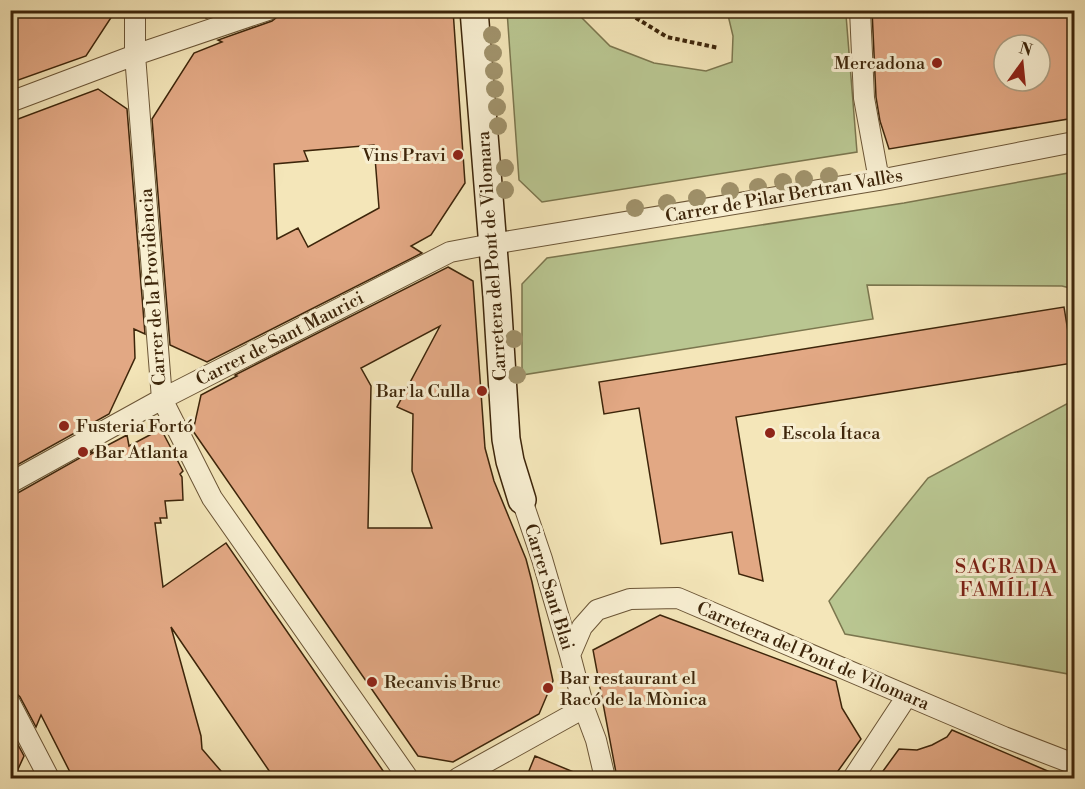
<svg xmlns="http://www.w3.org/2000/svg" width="1085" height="789" font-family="'Libre Bodoni',serif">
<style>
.green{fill:#b9c691;stroke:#7b764e;stroke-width:1.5}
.building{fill:#e2a884;stroke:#3d250a;stroke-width:1.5;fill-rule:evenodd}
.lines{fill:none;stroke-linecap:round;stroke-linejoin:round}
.street-casing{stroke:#6b5536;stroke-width:22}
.secondary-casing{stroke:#3d250a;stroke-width:30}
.path{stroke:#3d250a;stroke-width:4;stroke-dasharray:4.5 3;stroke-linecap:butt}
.street{stroke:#f8efd2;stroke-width:20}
.secondary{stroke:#f8efd2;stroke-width:27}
.tree{fill:#a0926b}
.poi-dot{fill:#8f2418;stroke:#f8efd2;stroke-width:2}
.labels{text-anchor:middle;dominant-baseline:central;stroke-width:6;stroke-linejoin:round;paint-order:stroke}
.poi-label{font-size:18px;fill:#3d250a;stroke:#f8efd2;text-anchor:start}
.street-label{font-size:18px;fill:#3d250a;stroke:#f8efd2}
.neighbourhood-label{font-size:20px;letter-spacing:1.5px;fill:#7a1f14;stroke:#f8efd2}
</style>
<rect width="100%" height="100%" fill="#f4e6b9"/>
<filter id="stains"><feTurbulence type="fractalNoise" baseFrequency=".00333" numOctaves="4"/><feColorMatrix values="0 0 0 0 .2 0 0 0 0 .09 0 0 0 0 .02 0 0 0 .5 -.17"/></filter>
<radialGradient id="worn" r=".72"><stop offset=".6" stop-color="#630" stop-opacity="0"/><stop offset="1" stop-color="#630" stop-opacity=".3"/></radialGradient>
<!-- green -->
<path class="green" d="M507 11H575L610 46 654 63 706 71 732 62 733 36 727 11H844L846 15 857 152 542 202 519 180Z
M1074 172V289L1062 286 867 285 873 319 522 375V284L547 258 904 203Z
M1074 400V675L845 634 829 601 928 478Z"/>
<!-- building -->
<path class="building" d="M10 10H116L86 56 10 83Z
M203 10H229L206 18Z
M280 10H453L465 183 431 235 411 246 422 253 207 362 170 345 152 119 194 53 222 42 218 40 272 21 277 17ZM374 145 379 208 308 247 298 228 277 239 274 164 308 161 304 151Z
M872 10H1074V118L889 149 880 121 876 97ZM1004 45H1040V81H1004Z
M98 89 127 109 145 334 134 329 135 358 109 414 10 469V122Z
M448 267 473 281 485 448 494 481 526 559 532 582 553 681 539 714 453 762 418 756 193 431 201 395 237 376 235 375ZM440 326 397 407 413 414 412 471 432 528H368L371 386 361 368Z
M1064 307 1073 363 736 417 763 581 739 574 732 532 661 544 639 408 604 414 599 382Z
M161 429 183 471 180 474 182 477 183 500 165 501 167 518H160L161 523H155L163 587 226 543 388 778H317L284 773 274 778 171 627 201 736 202 749 227 778H73L41 715 36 727 20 697 16 693 10 691V495L16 494 92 451 91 454 127 435 129 446Z
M660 615 836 681 842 708 861 739 833 778H617L593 650Z
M10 730 24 756 14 778H10Z
M952 730 1064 778H878L899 749 917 750 932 745 947 737Z
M535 756 588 778H526Z"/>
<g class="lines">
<!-- street casing -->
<g class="street-casing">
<path id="street" d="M135 10V55L162 399 212 498 408 778
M860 10 864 98 879 180
M10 102 135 55 268 10
M10 483 162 399 450 252 492 244 879 180 1074 142
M522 500 542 559 570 655 584 708 596 740 605 778
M570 655 582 627 597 610 630 599 678 598 1004 737 1074 764
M10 703 49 778
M458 778 584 708
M853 778 907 696"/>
</g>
<!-- secondary casing -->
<g class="secondary-casing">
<path id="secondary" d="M474 10 497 297 506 439 510 461 522 500"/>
</g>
<!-- path -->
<path class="path" d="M623 10 667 37 719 48"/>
<!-- street -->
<use href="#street" class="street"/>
<!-- secondary -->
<use href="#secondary" class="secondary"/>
</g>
<!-- trees -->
<g class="tree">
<circle cx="492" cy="35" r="9"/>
<circle cx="493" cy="53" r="9"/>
<circle cx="494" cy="71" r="9"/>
<circle cx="495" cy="89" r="9"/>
<circle cx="497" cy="107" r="9"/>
<circle cx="498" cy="126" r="9"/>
<circle cx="505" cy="168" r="9"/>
<circle cx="829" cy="176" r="9"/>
<circle cx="804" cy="179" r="9"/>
<circle cx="783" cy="182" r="9"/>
<circle cx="758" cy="187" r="9"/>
<circle cx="505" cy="190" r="9"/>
<circle cx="730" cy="191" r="9"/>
<circle cx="697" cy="198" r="9"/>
<circle cx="667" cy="203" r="9"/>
<circle cx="635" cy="208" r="9"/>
<circle cx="514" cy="339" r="9"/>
<circle cx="517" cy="375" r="9"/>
</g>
<!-- markers -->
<g class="poi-dot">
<circle cx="937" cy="63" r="6"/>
<circle cx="458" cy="155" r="6"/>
<circle cx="482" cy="391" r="6"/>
<circle cx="64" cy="426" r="6"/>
<circle cx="770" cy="433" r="6"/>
<circle cx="83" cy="452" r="6"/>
<circle cx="372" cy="682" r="6"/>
<circle cx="548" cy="688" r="6"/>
</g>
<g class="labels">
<!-- poi labels -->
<g class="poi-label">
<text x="925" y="63" text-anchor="end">Mercadona</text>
<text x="446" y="155" text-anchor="end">Vins Pravi</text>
<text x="470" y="391" text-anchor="end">Bar la Culla</text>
<text x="76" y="426">Fusteria Fortó</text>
<text x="782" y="433">Escola Ítaca</text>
<text x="95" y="452">Bar Atlanta</text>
<text x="560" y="678">Bar restaurant el<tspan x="560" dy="21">Racó de la Mònica</tspan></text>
<text x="384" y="682">Recanvis Bruc</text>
</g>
<!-- street labels -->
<g class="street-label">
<text transform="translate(784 196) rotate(-10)">Carrer de Pilar Bertran Vallès</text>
<text transform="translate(492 256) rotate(-94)">Carretera del Pont de Vilomara</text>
<text transform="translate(153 287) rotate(-94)">Carrer de la Providència</text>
<text transform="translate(280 339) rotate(-27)">Carrer de Sant Maurici</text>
<text transform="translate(549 587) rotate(73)">Carrer Sant Blai</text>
<text transform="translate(813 656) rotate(23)">Carretera del Pont de Vilomara</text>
</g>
<!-- neighbourhood labels -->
<g class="neighbourhood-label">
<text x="1007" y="567">SAGRADA<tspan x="1007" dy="23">FAMÍLIA</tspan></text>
</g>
</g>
<!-- margin -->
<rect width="1085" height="789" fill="none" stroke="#f4e6b9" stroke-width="36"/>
<rect x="12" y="12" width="1061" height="765" fill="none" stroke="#3d250a" stroke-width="3"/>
<rect x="18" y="18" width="1049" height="753" fill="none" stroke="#3d250a" stroke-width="1.5"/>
<!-- north arrow -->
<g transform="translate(1022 63) rotate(15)"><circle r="28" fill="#f8efd2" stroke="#ad9e82" stroke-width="1.5"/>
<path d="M0-4.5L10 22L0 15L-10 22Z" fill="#8f2418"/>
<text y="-9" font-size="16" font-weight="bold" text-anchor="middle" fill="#3d250a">N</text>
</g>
<rect width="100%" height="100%" filter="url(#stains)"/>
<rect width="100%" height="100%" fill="url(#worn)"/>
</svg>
